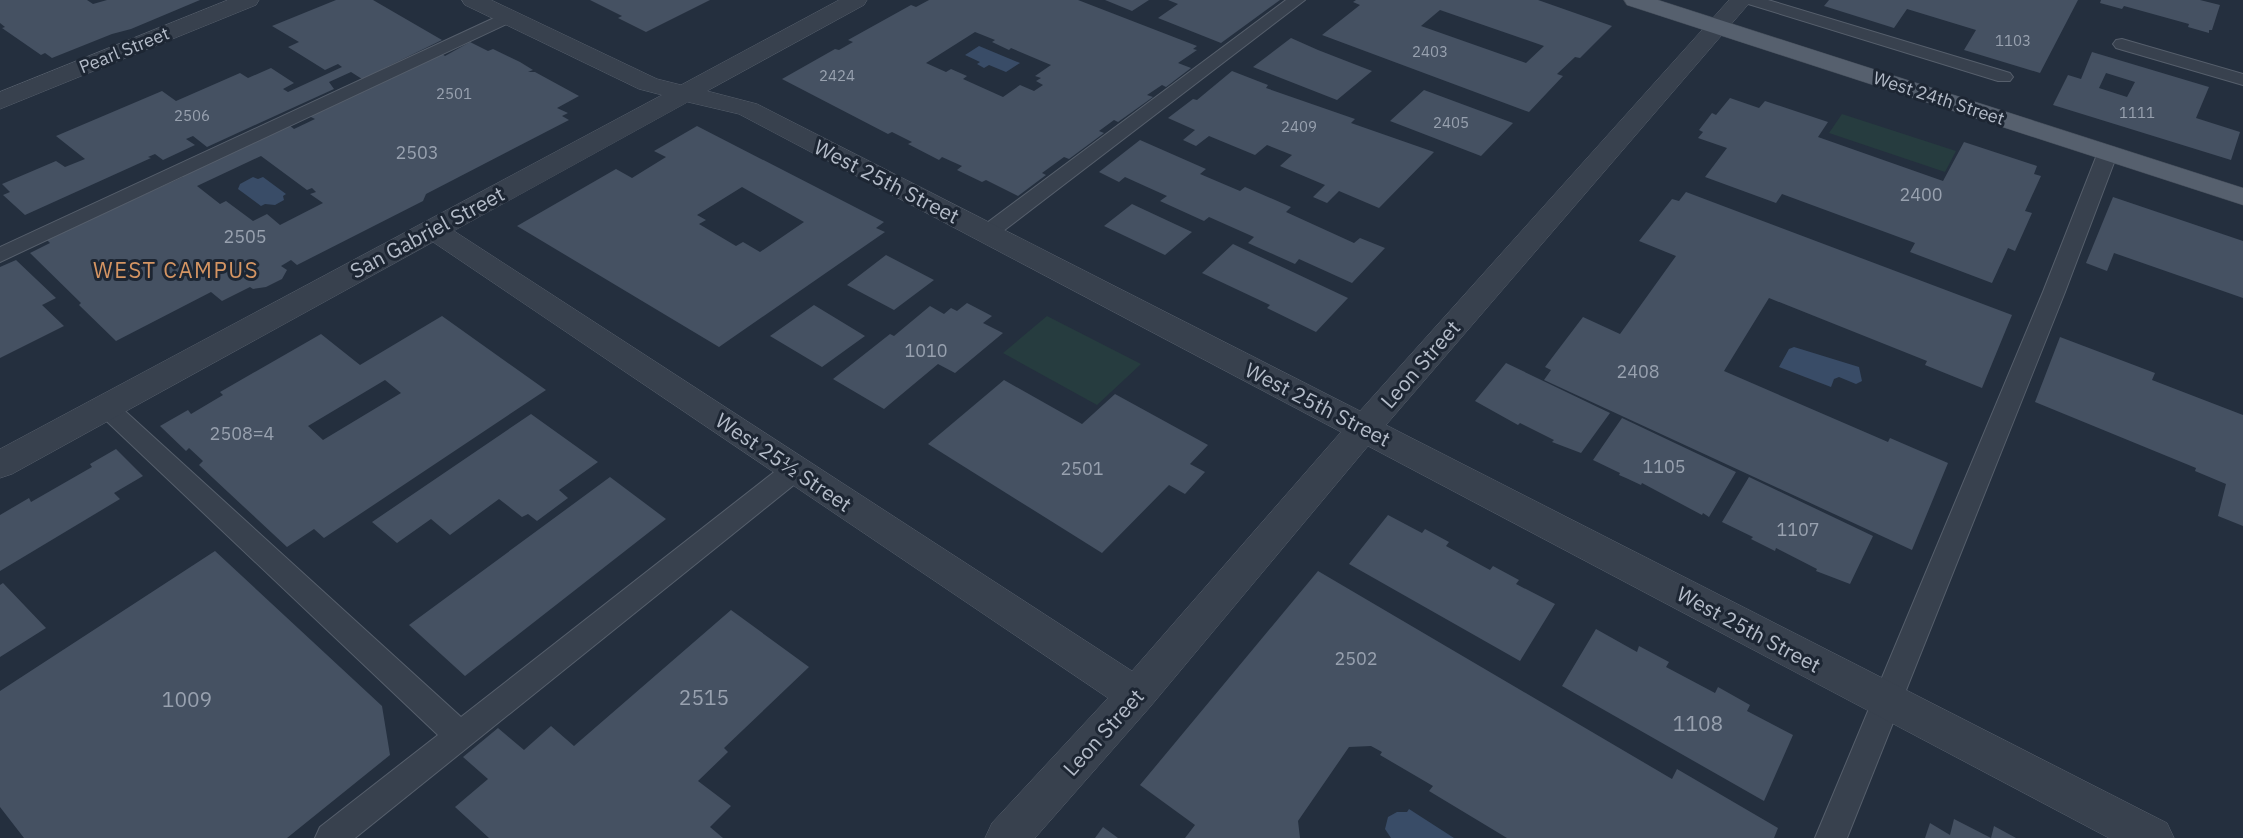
<svg xmlns="http://www.w3.org/2000/svg" width="2243" height="838" font-family="'IBM Plex Sans',sans-serif">
<style>
.green{fill:#263c3f}
.water{fill:#394c67}
.building{fill:#455162;fill-rule:evenodd}
.lines{fill:none;stroke-linecap:round;stroke-linejoin:round}
.lane-casing{stroke:#565f6c;stroke-width:2}
.street-casing{stroke:#565f6c;stroke-width:1}
.primary-casing{stroke:#414a57;stroke-width:1}
.lane{fill:#38414e;fill-rule:evenodd}
.street{fill:#38414e;fill-rule:evenodd}
.primary{fill:#56606e;fill-rule:evenodd}
.labels{text-anchor:middle;dominant-baseline:central;stroke-width:6;stroke-linejoin:round;paint-order:stroke}
.far-number-label{font-size:15px;fill:#98a1af}
.far-street-label{font-size:18px;fill:#b4bcc9;stroke:#1d2633}
.number-label{font-size:18px;fill:#98a1af}
.street-label{font-size:21px;fill:#b4bcc9;stroke:#1d2633}
.near-number-label{font-size:21px;fill:#98a1af}
.neighbourhood-label{font-size:22px;letter-spacing:1.5px;fill:#d59563;stroke:#1d2633}
</style>
<rect width="100%" height="100%" fill="#242f3e"/>
<!-- green -->
<path class="green" d="M1842 114 1956 151 1945 172 1829 133Z
M1047 316 1141 364 1097 405 1003 353Z"/>
<!-- water -->
<path class="water" d="M979 46 1020 63 1006 72 989 65 984 68 977 64 980 62 965 55Z
M253 177 258 179 263 177 286 194 283 196 284 200 275 205 265 204 261 206 238 189 240 184Z
M1794 347 1859 367 1862 381 1856 384 1839 377 1834 379 1831 387 1779 367 1789 349Z
M1409 809 1454 838H1391L1385 829 1388 817 1397 812H1407Z"/>
<!-- building -->
<path class="building" d="M0 0H87L93 4 107 0H200L131 29 112 34 52 58 45 53 41 55 2 28 5 27 0 23Z
M336 0H373L442 40 362 79 351 72 329 82 334 89 207 147 193 136 186 139 195 145 163 160 155 154 148 157 151 158 25 215 3 195 10 192 2 184 56 161 65 167 85 159 56 136 162 91 176 101 240 73 248 78 271 68 294 83 283 89 288 92 342 67 338 64 325 70 288 47 299 42 272 26Z
M590 0H710L646 32 618 18 622 16Z
M929 0H1078L1197 46 1193 49 1197 50 1178 63 1191 68 1166 87 1162 85 1147 95 1153 97 1118 122 1114 120 1099 131 1104 133 1069 159 1064 157 1042 173 1046 175 1018 196 986 180 982 182 957 170 962 166 942 157 939 160 908 144 912 142 892 132 888 134 782 79 835 49 839 50 853 42 848 40 911 5 916 7ZM975 32 995 40 992 42 1009 50 1011 48 1051 65 1035 76 1041 78 1036 81 1043 85 1034 91 1020 85 1003 97 963 79 967 76 951 69 946 72 926 63Z
M1105 0H1149L1132 11Z
M1168 0H1280L1221 43 1158 18 1178 4Z
M1356 0H1538L1612 26 1580 58 1575 57 1557 74 1563 76 1529 112 1322 35 1360 5 1353 2ZM1440 10 1544 46 1526 63 1421 26Z
M1829 0H2078L2040 73 1964 50 1976 30 1907 9 1894 28 1824 6Z
M2101 0H2200L2220 5 2212 30H2209V33L2188 27 2189 24 2124 6 2122 9 2100 3Z
M1291 38 1318 50 1372 71 1337 100 1253 67Z
M470 42 488 51 493 49 520 62 533 70 528 72H535L579 96 557 108 568 113 562 116 569 120 426 194 423 201 297 265 291 260 281 266 287 270 282 279 266 287 253 289 250 287 222 301 211 292 116 341 79 305 81 303 30 253 50 243 46 239 183 177 180 174 289 125 294 129 315 119 309 116 442 54 445 56ZM261 156 307 190 312 188 316 192 310 194 323 203 280 225 267 214 253 221 226 201 220 204 197 186Z
M2092 52 2209 87 2196 118 2240 132 2231 160 2053 105 2068 75 2081 79ZM2106 73 2135 82 2127 97 2099 88Z
M1232 71 1268 85 1266 88 1355 119 1351 123 1434 152 1379 208 1339 191 1327 203 1313 197 1325 185 1280 166 1292 155 1267 145 1255 155 1209 136 1196 146 1183 140 1195 130 1168 118 1193 99 1197 100Z
M1424 90 1513 123 1481 156 1390 121Z
M1730 98 1759 108 1765 101 1828 122 1818 137 1943 181 1964 142 2037 166 2034 174 2041 176 2025 211 2032 213 2015 251 2008 248 1992 283 1910 252 1915 243 1782 194 1776 203 1705 177 1727 148 1698 138 1703 132 1699 130 1712 113 1716 115Z
M697 126 884 222 876 228 885 232 719 347 517 226 616 169 632 178 666 157 654 151ZM742 187 804 222 760 252 743 242 736 246 699 224 706 220 697 215Z
M1140 140 1206 169 1200 174 1240 191 1245 187 1291 207 1286 212 1354 243 1360 238 1385 248 1352 283 1299 259 1295 264 1248 243 1254 237 1209 217 1204 221 1160 201 1167 196 1125 177 1119 182 1099 172Z
M1686 192 2012 315 1982 388 1925 365 1927 361 1769 298 1724 371 1888 442 1890 438 1948 463 1912 550 1544 380 1551 370 1545 367 1583 317 1620 334 1676 256 1639 241 1672 199 1679 201Z
M2113 197 2243 241V298L2114 253 2107 271 2086 263Z
M1132 204 1192 232 1165 255 1104 226Z
M1233 244 1348 298 1316 332 1267 308 1270 305 1202 273Z
M886 255 934 280 894 310 847 285Z
M16 260 56 298 42 305 64 326 0 358V267Z
M967 303 992 316 983 323 1003 333 955 373 938 364 884 409 833 379 890 334 894 336 930 306 944 314 951 308 957 311Z
M814 305 865 336 822 367 770 336Z
M442 316 546 390 324 538 314 529 287 547 199 465 203 461 189 448 186 451 160 426 188 410 191 414 223 395 220 392 321 334 360 365ZM385 380 401 393 323 440 308 426Z
M2060 337 2155 373 2152 380 2243 415V526L2218 516 2226 484 2195 471 2196 468 2035 402Z
M1506 363 1610 413 1581 453 1552 442 1554 440 1520 423 1518 425 1475 401Z
M1004 380 1082 424 1115 394 1208 445 1190 464 1205 472 1185 494 1169 485 1102 553 928 444Z
M531 414 598 462 559 490 568 498 537 521 528 514 522 517 499 499 450 535 431 519 397 543 372 522Z
M1622 418 1736 472 1709 517 1703 513 1702 515 1642 483 1641 485 1626 478 1619 475 1620 473 1593 460Z
M116 449 143 476 114 493 120 499 0 571V515L29 498 31 502 92 467 90 464Z
M610 477 666 519 465 676 409 625Z
M1749 477 1873 536 1850 584 1816 571 1817 569 1776 548 1775 551 1751 539 1753 537 1722 522Z
M1388 515 1422 533 1425 529 1449 542 1446 546 1490 570 1493 566 1519 580 1516 584 1555 604 1520 661 1349 564Z
M215 551 382 706 390 755 287 838H24L0 807V691Z
M1318 571 1672 779 1677 769 1778 828 1774 838H1507L1429 791 1433 786 1380 755 1382 752 1371 746 1349 747 1298 821 1300 838H1185L1195 825 1140 785Z
M3 583 46 628 0 657V585Z
M731 610 809 667 724 748 728 752 698 781 731 806 710 827 723 838H489L455 807 488 779 463 757 498 728 524 750 551 726 574 746Z
M1596 629 1637 652 1639 646 1669 662 1666 667 1715 693 1718 687 1750 705 1747 711 1793 735 1764 801 1562 686Z
M1954 819 1991 838 1994 826 2016 838H1925L1930 823 1950 835Z
M1103 827 1118 838H1095Z"/>
<g class="lines">
<!-- lane casing -->
<g class="lane-casing">
<path id="lane" d="M1286 0H1305L994 238 987 240 980 238 977 233 980 228Z
M1743 0H1768L2010 73 2013 77 2010 81H1998L1745 3Z
M507 12 513 13 515 17 513 21 0 262V247Z
M2122 39 2243 74V85L2116 48 2113 44 2116 40Z
M2108 146 2115 148 2118 152 2065 292 1847 838H1815L2043 292 2098 152 2101 148Z
M106 398 114 401 461 717 787 462 796 460 805 462 808 469 805 476 355 838H315L320 827 438 735 98 413 94 407 98 401Z"/>
</g>
<!-- street casing -->
<g class="street-casing">
<path id="street" d="M228 0H259L256 5 0 109V92Z
M462 0H491L657 79 681 85 839 0H867L864 5 707 91 757 104 1360 411 1729 0H1752L1386 425 2167 823 2174 838H2109L1368 446 1150 707 1035 838H985L992 823 1108 698 433 242 12 474 0 478V449L662 95 639 89 465 5ZM688 102 739 114 1341 432 1132 671 454 231Z"/>
</g>
<!-- primary casing -->
<g class="primary-casing">
<path id="primary" d="M1624 0H1658L2243 188V205L1627 5Z"/>
</g>
<!-- lane -->
<use href="#lane" class="lane"/>
<!-- street -->
<use href="#street" class="street"/>
<!-- primary -->
<use href="#primary" class="primary"/>
</g>
<g class="labels">
<!-- far-number labels -->
<g class="far-number-label">
<text x="2013" y="40">1103</text>
<text x="1430" y="51">2403</text>
<text x="837" y="75">2424</text>
<text x="454" y="93">2501</text>
<text x="2137" y="112">1111</text>
<text x="192" y="115">2506</text>
<text x="1451" y="122">2405</text>
<text x="1299" y="126">2409</text>
</g>
<!-- far-street labels -->
<g class="far-street-label">
<text transform="translate(124 50) rotate(-22)">Pearl Street</text>
<text transform="translate(1939 98) rotate(18)">West 24th Street</text>
</g>
<!-- number labels -->
<g class="number-label">
<text x="417" y="152">2503</text>
<text x="1921" y="194">2400</text>
<text x="245" y="236">2505</text>
<text x="926" y="350">1010</text>
<text x="1638" y="371">2408</text>
<text x="242" y="433">2508=4</text>
<text x="1664" y="466">1105</text>
<text x="1082" y="468">2501</text>
<text x="1798" y="529">1107</text>
<text x="1356" y="658">2502</text>
</g>
<!-- street labels -->
<g class="street-label">
<text transform="translate(887 181) rotate(27)">West 25th Street</text>
<text transform="translate(427 232) rotate(-28)">San Gabriel Street</text>
<text transform="translate(1420 364) rotate(-49)">Leon Street</text>
<text transform="translate(1318 404) rotate(27)">West 25th Street</text>
<text transform="translate(784 462) rotate(34)">West 25½ Street</text>
<text transform="translate(1749 629) rotate(28)">West 25th Street</text>
<text transform="translate(1103 732) rotate(-48)">Leon Street</text>
</g>
<!-- near-number labels -->
<g class="near-number-label">
<text x="704" y="697">2515</text>
<text x="187" y="699">1009</text>
<text x="1698" y="723">1108</text>
</g>
<!-- neighbourhood labels -->
<g class="neighbourhood-label">
<text x="176" y="269">WEST CAMPUS</text>
</g>
</g>
</svg>
